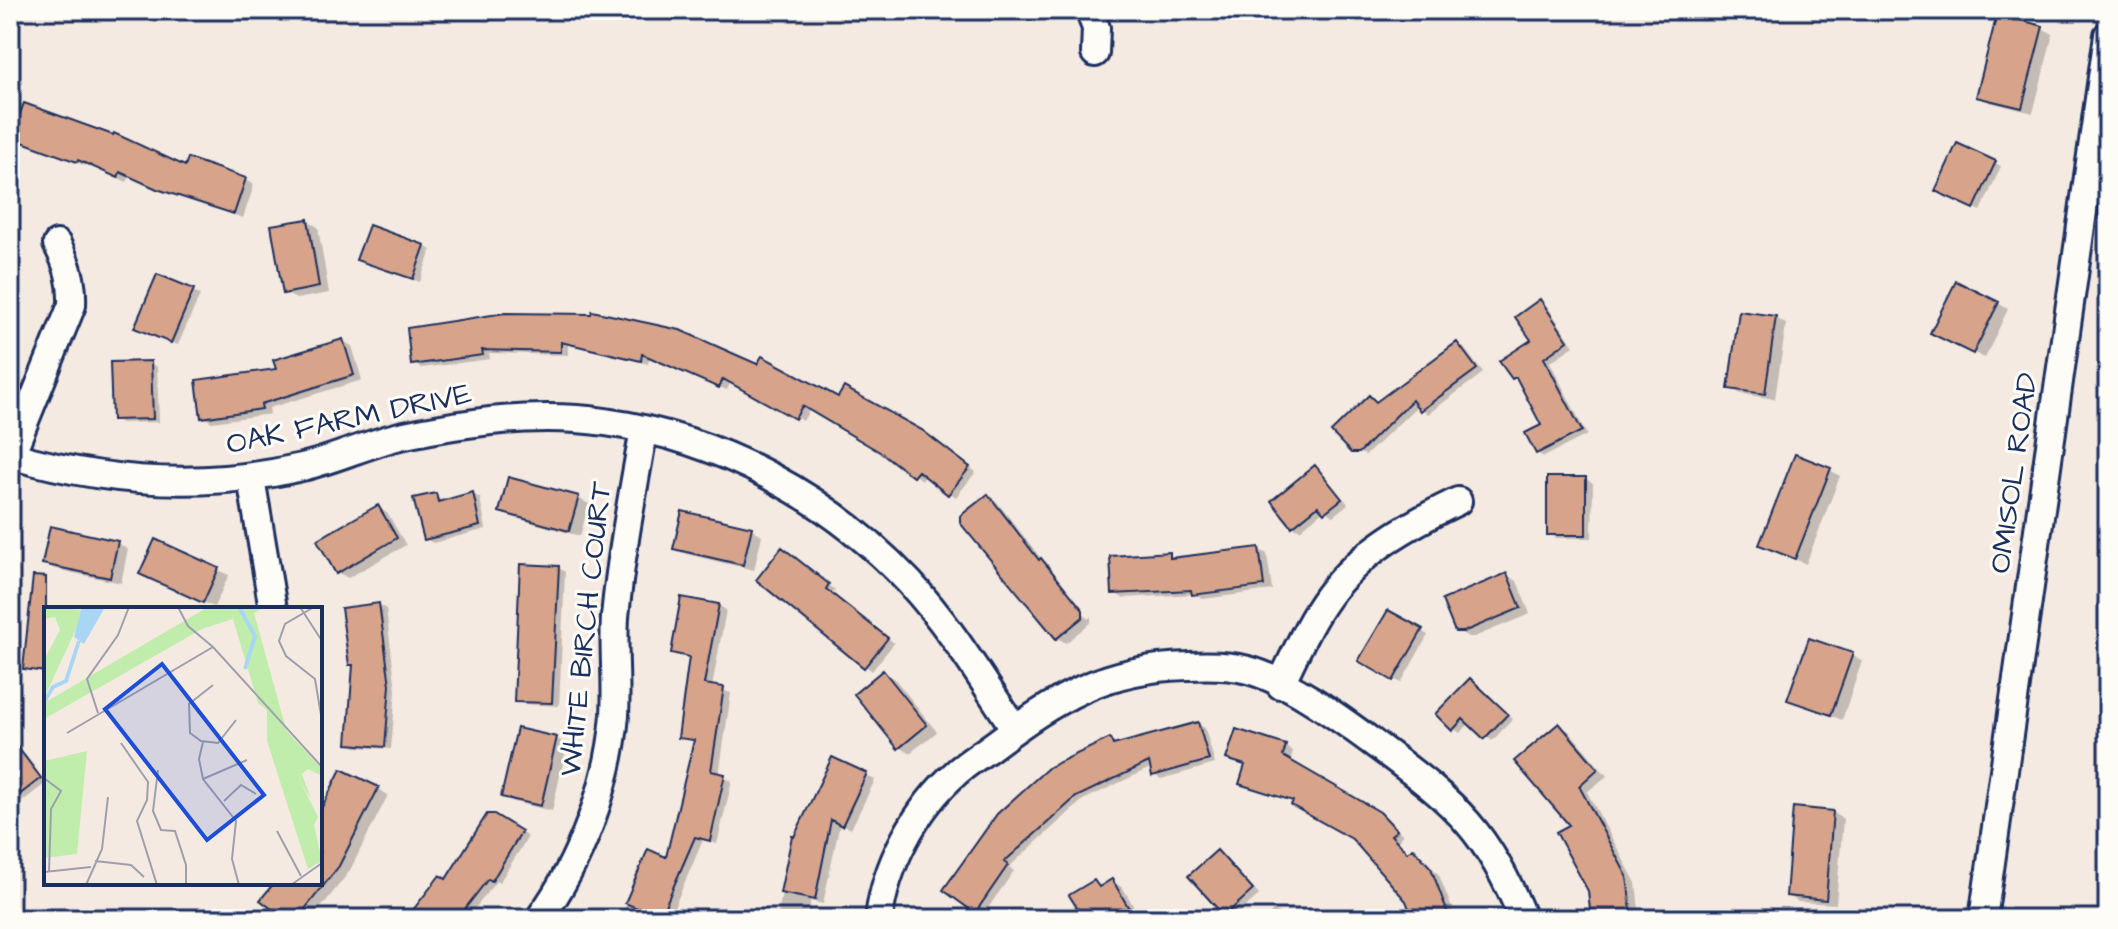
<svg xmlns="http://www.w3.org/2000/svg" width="2118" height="929" font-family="'Architects Daughter',sans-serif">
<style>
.shadow{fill:#0003}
.building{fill:#d7a48b;stroke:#1b2f5e;stroke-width:2}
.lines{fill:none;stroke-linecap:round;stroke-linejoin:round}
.minor-casing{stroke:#1b2f5e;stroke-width:32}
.minor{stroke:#fdfcf7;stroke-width:26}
.labels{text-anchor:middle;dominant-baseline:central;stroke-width:6;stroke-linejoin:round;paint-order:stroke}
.street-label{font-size:30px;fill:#1b2f5e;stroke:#fdfcf7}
.inset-river{fill:none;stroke:#aad6f6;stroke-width:4}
.inset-road{fill:none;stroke:#9e9fad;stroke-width:2}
.view{fill:#1d4ed8;fill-opacity:0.15;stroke:#1d4ed8;stroke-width:4}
.inset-edge{fill:none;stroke:#1b2f5e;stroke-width:4}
</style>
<rect width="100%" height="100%" fill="#f5eae1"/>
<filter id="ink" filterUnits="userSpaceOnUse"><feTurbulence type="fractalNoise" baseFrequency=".0125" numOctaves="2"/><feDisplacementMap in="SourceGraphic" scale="16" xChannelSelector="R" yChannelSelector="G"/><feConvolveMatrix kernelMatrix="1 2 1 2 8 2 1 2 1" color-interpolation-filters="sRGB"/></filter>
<g filter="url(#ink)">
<!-- shadow -->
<path class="shadow" d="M1702 10H1729L1720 22Z
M2042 28 2053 34 2033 113 1989 102 1978 96Z
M10 100 114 138 187 169 189 161 245 180 254 185 243 218 168 193 130 176 127 182 87 163 86 166 22 142 13 137 15 133H10Z
M1995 163 2001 166 1981 211 1944 194Z
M307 221 318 227 329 293 296 299 285 293Z
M424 246 431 250 420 282 365 263Z
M193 291 200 295 178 345 143 331Z
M1540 302 1547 306 1574 346 1550 362 1587 435 1544 457 1537 453 1543 426 1522 382 1514 378 1533 341Z
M1998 303 2008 309 1985 358 1944 339Z
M505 315 838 400 930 437 976 472 956 497 925 475 922 480 884 452 810 409 803 421 731 381 727 390 650 357 648 364 568 344V355L489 353 490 359 421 368 413 364Z
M1776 318 1786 324 1775 399 1741 394 1730 388Z
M343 341 352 346 362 380 269 408 270 414 212 422 203 417 277 371Z
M1457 344 1464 348 1483 373 1428 414 1418 405 1366 455 1353 451 1369 398 1376 402Z
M150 363 157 367 159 422 121 423 114 419Z
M1315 468 1322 472 1348 504 1333 516 1324 510 1300 530 1293 526Z
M1830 470 1840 476 1806 564 1761 544Z
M1586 479 1593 483 1592 538H1556L1549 534Z
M473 494 480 498 486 529 433 543 426 539 435 495 443 502Z
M988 497 997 502 1043 561H1040L1088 619 1091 616 1049 566 1091 616V622L1066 643 1057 638Z
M578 498 589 504 580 536 512 517 501 511Z
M378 507 388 514 406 545 348 578 337 572Z
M684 513 752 529 762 535 754 570 686 554 676 548Z
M156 541 229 575 214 607 152 579Z
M117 543 128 549 121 583 55 569 44 563Z
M1258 549 1267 554 1272 590 1203 599 1195 594 1123 598 1114 593 1169 554 1177 559Z
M789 554 835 590 831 594 894 643 872 671 759 580Z
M559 568 565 572 559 706 523 704 516 700Z
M1506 575 1517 581 1530 614 1474 637H1468L1457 630Z
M379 605 386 609 396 690 391 749 356 747 349 743 355 666 351 664Z
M718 605 726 610 712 687 731 693 719 775 732 781 717 844 703 840 669 919H620L649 852 667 860 696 742 680 737 691 659 673 652Z
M1389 612 1428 635 1401 683 1361 660Z
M1852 655 1862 661 1842 720 1790 699Z
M883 672 894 678 937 732 910 753 899 747Z
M1471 680 1513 719 1492 741 1470 723 1460 733 1454 729Z
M1198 724 1205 728 1215 764 1161 779 1154 775 1152 767 1083 800 1009 867 1014 871 983 915 946 889 1109 740 1116 744Z
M1559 726 1569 731 1607 776 1587 792 1636 883 1640 919H1593L1590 891 1572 826Z
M519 730 557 739 567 745 552 811 514 802 503 796Z
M1237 732 1286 747 1293 752 1290 762 1388 819 1403 835 1398 841 1409 853 1413 850 1421 855 1439 875 1456 919H1415L1408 900 1353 838 1295 802 1241 783 1247 766 1228 758Z
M18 751 25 754 46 783 10 811V757Z
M833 759 875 780 851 829 840 823 823 904 810 901V919H777L793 838Z
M378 789 388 795 349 872 312 919H288L276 883H320V815Z
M1833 812 1843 819 1836 904 1798 902 1788 895Z
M493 816 528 837 499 883 496 881 467 919H408L447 881Z
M1218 853 1224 857 1259 895 1232 919 1225 915Z
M1112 881 1123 888 1141 919H1086L1094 882 1103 887Z
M1273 910 1290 919H1268Z
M227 911H234L243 919H212Z"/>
<!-- building -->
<path class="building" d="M1997 14 2043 26 2022 108 1976 97Z
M24 103 113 135 114 133 185 166 188 158 246 178 234 214 157 189 120 172 118 178 78 160 77 162 11 138Z
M1957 143 1996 161 1974 209 1935 191Z
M308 219 319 287 283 294 271 225Z
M369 225 425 245 413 279 356 260Z
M157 274 194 289 171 343 134 328Z
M1956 281 1999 302 1973 354 1930 333Z
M1540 299 1568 341 1544 358 1582 431 1536 454 1525 433 1541 425 1516 377 1512 379 1499 361 1531 340 1515 317Z
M592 311 680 330 757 364 762 356 838 397 844 387 922 430 970 467 948 495 918 471 913 477 883 454 802 406 795 419 723 379 719 388 642 354 641 361 561 342V352L482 350 483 355 411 365 407 328 505 313 591 314Z
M1739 311 1776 316 1765 394 1728 389Z
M343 339 354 375 261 404 262 409 201 418 196 380 276 369 273 360Z
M1457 342 1477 369 1420 411 1412 400 1359 453H1351L1331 432 1369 395 1376 402Z
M151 361 153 419 112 420 110 362Z
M1795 454 1831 468 1795 559 1759 545Z
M1315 465 1342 499 1324 513 1318 506 1292 527 1271 501Z
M508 477 579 496 569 531 499 512Z
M1547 477H1586V535H1547Z
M473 492 480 526 424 540 413 498 436 493 438 502Z
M988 494 1039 560 1041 558 1083 610V617L1056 639 960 523V516Z
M378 505 397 538 336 574 317 540Z
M682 511 752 527 743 565 673 549Z
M50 526 118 541 110 578 42 564Z
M155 539 219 568 203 603 139 574Z
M782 547 829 584 826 589 888 638 864 668 756 580Z
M1259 547 1264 586 1192 595 1191 590 1112 594 1110 556 1170 552V558Z
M520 564 559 566 552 703 514 702Z
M1507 573 1521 608 1463 632H1455L1442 600Z
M33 576 46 577V672L23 669Z
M681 597 719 604 704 684 724 687 711 771 725 774 710 841 695 837 660 918 625 903 648 849 666 857 694 740 678 738 689 657 671 653Z
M379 603 390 685 385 747 347 744 353 665H349L341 608Z
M1388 610 1423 629 1393 681 1358 661Z
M1809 638 1853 653 1831 715 1787 700Z
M883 670 927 725 898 749 854 694Z
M1470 678 1508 714 1484 739 1463 719 1452 731 1435 714Z
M1198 722 1209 760 1152 776 1149 762 1076 797 1004 862 1008 865 975 913 943 890 997 814 1049 767 1110 738 1113 745Z
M1559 723 1598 769 1579 786 1627 876 1632 919H1591L1588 891 1556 832 1569 825 1514 761Z
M517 728 557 737 541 806 501 797Z
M1236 729 1286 745 1283 756 1380 812 1397 830 1391 835 1407 852 1413 848 1431 868 1450 919H1413L1406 901 1352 839 1291 805 1293 801 1239 784 1245 765 1226 759Z
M10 737 41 778 10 802Z
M832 757 867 773 842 826 831 820 815 900 780 893 792 836 794 837Z
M341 769 379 787 339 866 297 919H285L260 900 274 883H320V811Z
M1793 807 1833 811 1826 900 1786 896Z
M487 814H494L522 831 492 881 488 879 457 919H406L440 875 446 879Z
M1217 850 1253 890 1224 916 1188 876Z
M1112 879 1135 919H1084L1069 895 1094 880 1099 887Z"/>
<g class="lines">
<!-- minor casing -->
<g class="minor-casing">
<path id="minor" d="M1089 10 1096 28 1095 53
M10 455C106 483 204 490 302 467 336 459 367 444 400 436 466 422 537 412 605 422 720 438 830 498 909 582 950 626 982 680 1015 729
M11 455 72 305C73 282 68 265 57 244
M251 478 273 609
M1280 685C1295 655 1308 623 1328 596 1360 552 1410 524 1458 501
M539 919C581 862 609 785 615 715 617 682 613 649 615 617 621 553 633 492 644 429
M879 919C885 865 916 808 957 772 967 763 980 755 991 747 1057 698 1104 668 1188 666 1207 665 1230 665 1248 670 1293 682 1346 723 1383 750 1456 804 1489 833 1523 919
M1983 919 2108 35"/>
</g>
<!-- minor -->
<use href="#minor" class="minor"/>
</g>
</g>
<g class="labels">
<!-- street labels -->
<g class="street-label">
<text transform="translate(349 419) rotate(-12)">OAK FARM DRIVE</text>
<text transform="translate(2014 473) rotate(-82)">OMISOL ROAD</text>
<text transform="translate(586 629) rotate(-84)">WHITE BIRCH COURT</text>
</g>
</g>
<!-- overview -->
<g transform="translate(44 607)">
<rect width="278" height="278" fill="#f5eae1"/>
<path d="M164 0H222L210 6 257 176 274 210 270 218 278 254 264 262 223 134V103L214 96 189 12 158 22 0 112V96ZM43 144 33 247 0 251V154Z" fill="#c0edab"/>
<path d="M0 0 41 3 0 91V53L16 23 11 10 0 12ZM241 122 278 162V169L264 162 258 167 267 192 257 176Z" fill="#c0edab"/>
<path d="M38 0H61L40 37 30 30Z" fill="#aad6f6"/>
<path class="inset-river" d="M195 0 211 29 201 62M0 95 9 80 22 74 35 34"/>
<path class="inset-road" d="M134 0 144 19 169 40M256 0 278 34M270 0 241 17 235 34 242 49 271 72 278 114M169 78 145 97 146 126 157 134 174 136 192 113M54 106 43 72 74 28 85 0M23 126 169 40 278 160M159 135 155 152 159 172 192 214 188 252 195 278M77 136 104 175 103 193 93 214 113 278M114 163 109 204 117 223 131 224 142 258V278M0 171 17 184 7 202 5 265M159 172 203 153M180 194 197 178 212 187M233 224 257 269M51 254 87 258 100 270M0 265 47 260M42 278 58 242 64 190M247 278 278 256"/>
<path class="view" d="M118 57 220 188 163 233 61 102Z"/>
<rect width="278" height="278" class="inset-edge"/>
</g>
<!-- margin -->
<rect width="2118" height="929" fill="none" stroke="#fdfcf7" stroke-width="40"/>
<rect x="20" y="20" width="2078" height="889" fill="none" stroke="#1b2f5e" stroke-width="3" filter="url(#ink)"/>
</svg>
